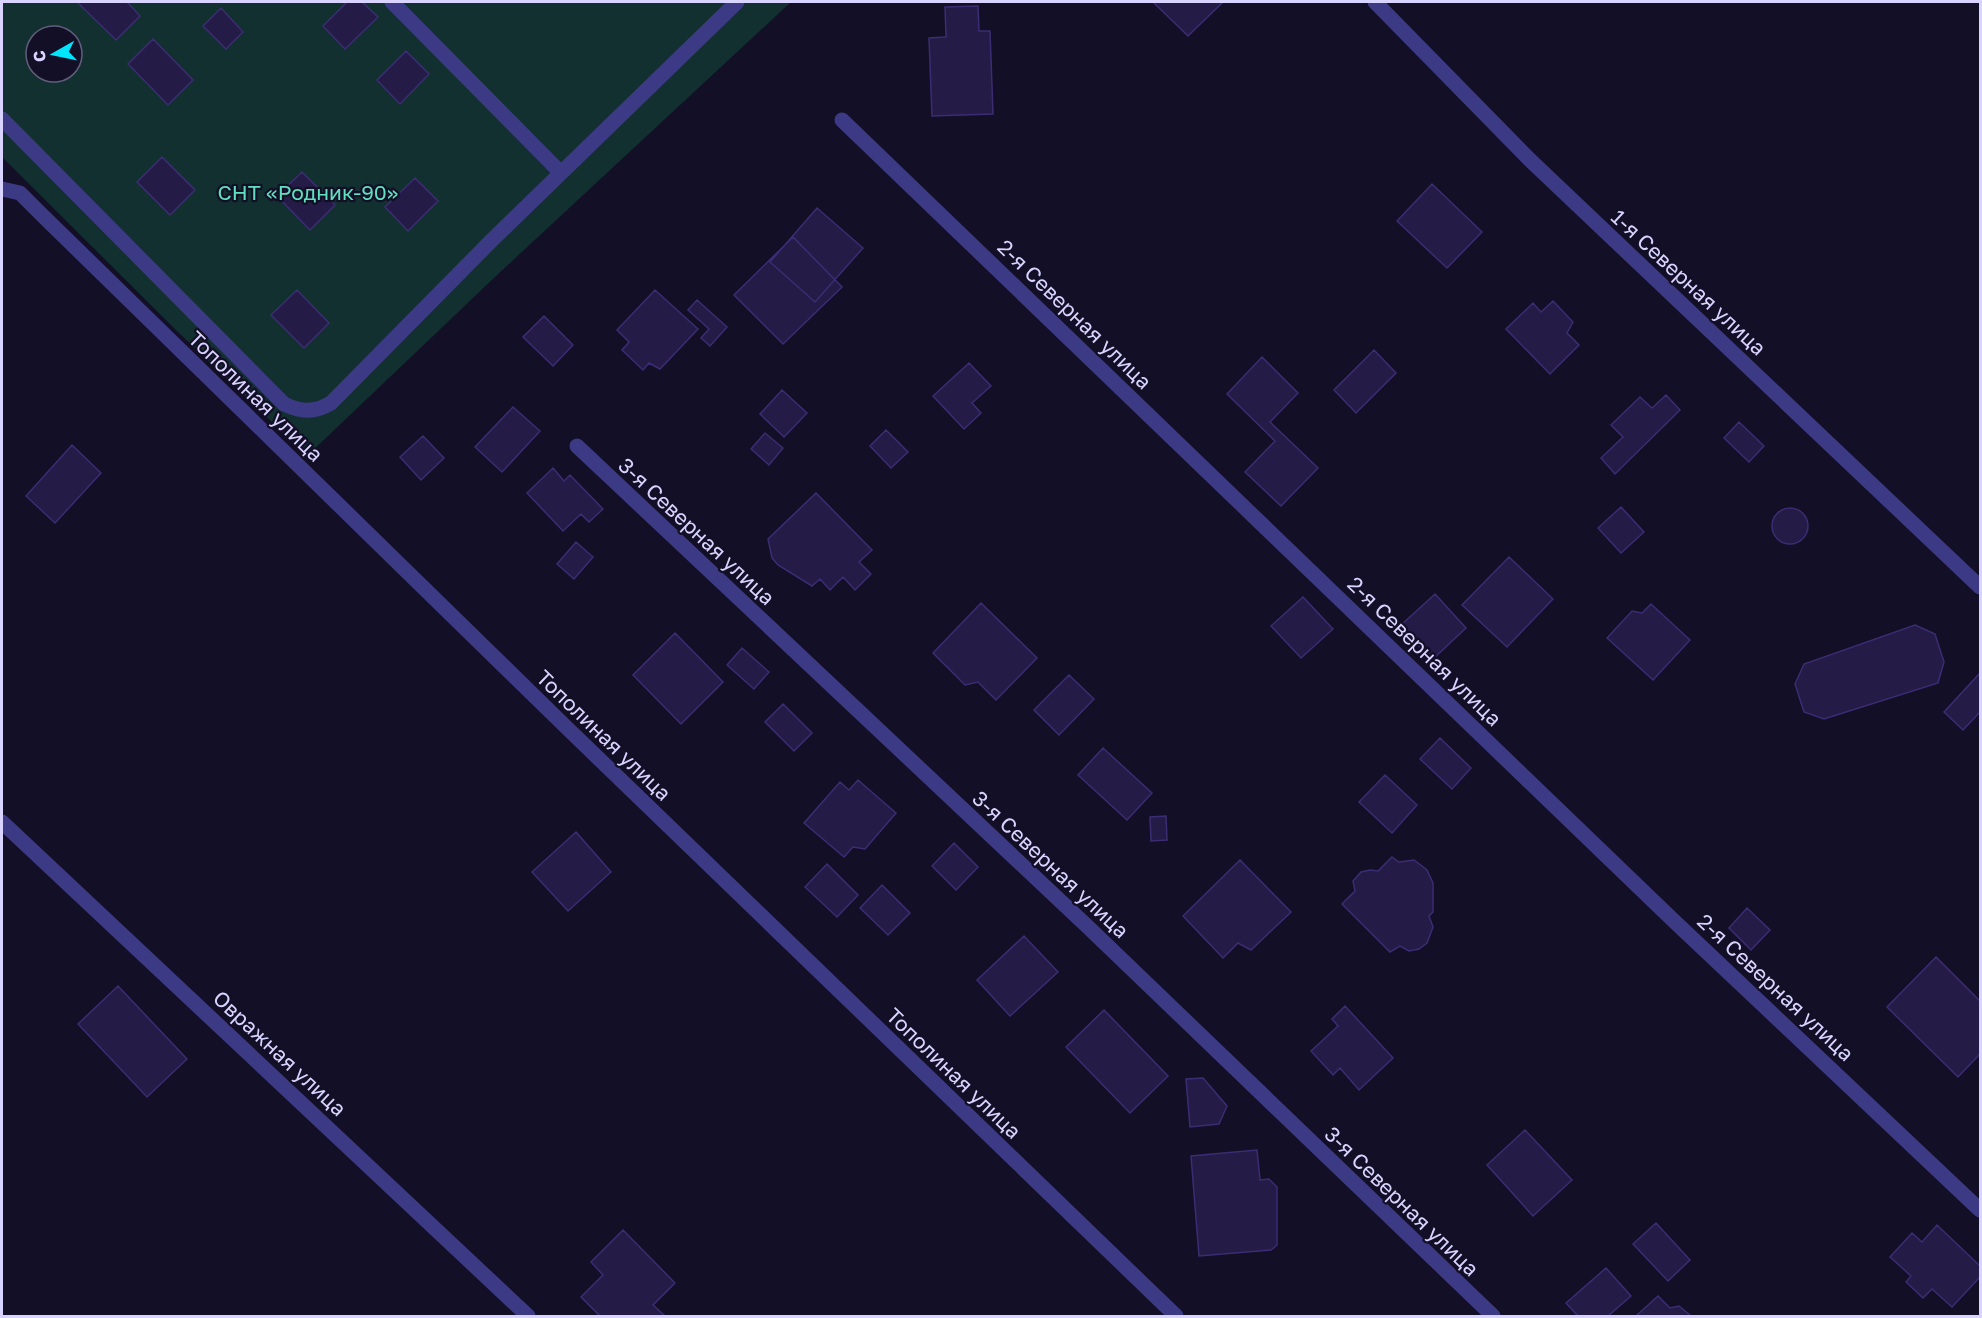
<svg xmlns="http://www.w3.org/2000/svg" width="1982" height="1318" font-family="'Golos Text',sans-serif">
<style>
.garden{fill:#12302f;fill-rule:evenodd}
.building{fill:#241b47;stroke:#3b2d73;stroke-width:1.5}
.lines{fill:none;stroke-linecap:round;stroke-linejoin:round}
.service{stroke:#3d3a85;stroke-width:15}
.minor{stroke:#3d3a85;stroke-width:15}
.labels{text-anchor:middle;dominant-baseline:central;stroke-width:4.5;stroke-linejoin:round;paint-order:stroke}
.park-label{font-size:21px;fill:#5fe0c0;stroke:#130f26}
.street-label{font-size:21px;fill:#d9d4ff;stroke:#130f26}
</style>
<rect width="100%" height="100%" fill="#130f26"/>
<!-- garden -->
<path class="garden" d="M2 2H791L495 277 307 456 178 332 2 157ZM36 36H72V72H36Z"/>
<!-- building -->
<path class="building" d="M77 2H127L140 16 116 40Z
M347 2H362L378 17 345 49 323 26Z
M1153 2H1223L1188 36Z
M978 6 979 31H990L993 114 932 116 929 38 946 37 945 7Z
M221 8 243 32 226 49 203 26Z
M153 39 193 80 168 105 128 64Z
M406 51 429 74 400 104 377 80Z
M162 157 195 190 170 215 137 182Z
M302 172 335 205 310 230 277 196Z
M415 178 438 201 408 231 385 207Z
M1432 184 1482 232 1447 268 1397 221Z
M817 208 863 248 815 302 770 262Z
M793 237 842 287 783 344 734 295Z
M297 290 329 323 304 348 271 315Z
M655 290 698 329 660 369 649 363 643 370 622 350 629 342 617 330Z
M697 300 727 327 710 346 701 338 709 329 688 310Z
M1553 301 1573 322 1567 333 1579 345 1550 374 1506 329 1533 303 1541 312Z
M544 316 573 345 553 366 523 337Z
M1374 350 1396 373 1356 413 1334 390Z
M1262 357 1298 393 1270 422 1318 468 1281 506 1245 472 1275 441 1227 394Z
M969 363 991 386 972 403 981 413 964 429 933 396Z
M782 390 807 413 784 437 760 414Z
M1666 395 1680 410 1615 474 1601 458 1623 437 1611 425 1640 397 1652 408Z
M513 407 540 431 502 472 475 447Z
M1739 422 1764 446 1749 462 1724 438Z
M886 430 908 452 891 468 870 446Z
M765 433 783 448 769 465 751 449Z
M423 436 444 458 421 480 400 457Z
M72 445 101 473 55 523 26 496Z
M553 468 564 481 570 475 603 509 589 522 581 514 563 531 527 493Z
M816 493 872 550 859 562 871 574 855 590 843 577 830 590 820 579 812 586 778 565 772 558 768 539Z
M1621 507 1644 532 1621 553 1598 528Z
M1772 526a18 18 0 1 1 36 0a18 18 0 1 1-36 0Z
M576 542 593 557 574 579 557 564Z
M1509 557 1553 599 1507 647 1462 605Z
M1435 594 1466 628 1432 660 1400 626Z
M1303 597 1333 629 1301 658 1271 626Z
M981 603 1037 658 996 700 978 682 965 685 933 653Z
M1651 604 1690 640 1653 680 1607 638 1632 611 1642 613Z
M1915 625 1935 634 1944 662 1938 683 1824 719 1804 712 1795 684 1804 664Z
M675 633 723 682 681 724 633 675Z
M742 648 769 672 754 689 727 665Z
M1980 673V712L1963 730 1944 712Z
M1069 675 1094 699 1059 735 1034 710Z
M783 704 812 733 794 751 765 722Z
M1440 738 1471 768 1452 789 1420 759Z
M1103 748 1152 793 1127 820 1078 775Z
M1385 775 1417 805 1392 833 1359 802Z
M858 780 896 813 865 849 853 847 844 857 804 823 840 782 849 790Z
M1166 816 1167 840 1151 841 1150 817Z
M576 832 611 872 568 911 532 872Z
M954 843 978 867 956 890 932 866Z
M1392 857 1399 862 1414 860 1427 870 1433 883V912L1429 916 1433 927 1427 943 1419 949 1409 951 1400 946 1390 952 1342 904 1355 891 1353 881 1361 872 1370 870 1378 871Z
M1240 860 1291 912 1251 950 1238 943 1223 958 1183 916Z
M827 864 858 895 837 917 805 887Z
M882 885 910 913 888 935 860 908Z
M1747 908 1770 930 1751 950 1729 928Z
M1024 936 1058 972 1010 1016 977 980Z
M1936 957 1980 1001V1054L1958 1077 1887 1007Z
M118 986 187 1059 147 1097 78 1024Z
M1345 1006 1393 1058 1359 1090 1340 1068 1333 1075 1311 1051 1338 1026 1332 1019Z
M1104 1010 1168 1076 1130 1113 1066 1047Z
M1203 1078 1227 1106 1219 1124 1190 1127 1186 1079Z
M1525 1130 1572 1180 1533 1216 1487 1165Z
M1257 1150 1260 1180 1269 1179 1277 1187V1245L1271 1250 1199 1256 1191 1156Z
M1656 1223 1690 1260 1668 1281 1633 1244Z
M1937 1225 1980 1266V1277L1952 1307 1932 1289 1923 1298 1906 1282 1911 1276 1890 1257 1912 1233 1922 1242Z
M623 1230 675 1283 653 1305 665 1316H600L581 1297 603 1275 591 1262Z
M1606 1268 1631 1296 1608 1316H1578L1566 1303Z
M1658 1296 1670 1308 1679 1306 1691 1316H1636Z"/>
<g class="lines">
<!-- service -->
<path class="service" d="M392 2 561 173
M1375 2 1530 160 1980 587
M2 119 284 404C301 412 314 413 331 403L492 240 737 2
M842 120 1674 921 1980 1210
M577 446 1088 927 1493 1316
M2 822 528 1316"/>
<!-- minor -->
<path class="minor" d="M2 189 20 193 42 215 565 726 1176 1316"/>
</g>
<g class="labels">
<!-- park labels -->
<g class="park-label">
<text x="308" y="192">СНТ «Родник-90»</text>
</g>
<!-- street labels -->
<g class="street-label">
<text transform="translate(1689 282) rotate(43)">1-я Северная улица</text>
<text transform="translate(1075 314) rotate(44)">2-я Северная улица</text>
<text transform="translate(256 396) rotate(44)">Тополиная улица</text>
<text transform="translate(697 531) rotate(43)">3-я Северная улица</text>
<text transform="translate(1425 651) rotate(44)">2-я Северная улица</text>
<text transform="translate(604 735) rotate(44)">Тополиная улица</text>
<text transform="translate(1051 864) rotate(43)">3-я Северная улица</text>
<text transform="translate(1776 987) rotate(43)">2-я Северная улица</text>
<text transform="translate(280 1053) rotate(43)">Овражная улица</text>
<text transform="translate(954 1073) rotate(44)">Тополиная улица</text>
<text transform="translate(1402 1201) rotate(44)">3-я Северная улица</text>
</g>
</g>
<!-- border -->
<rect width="1982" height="1318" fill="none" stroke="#d9d4ff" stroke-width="6"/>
<!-- north arrow -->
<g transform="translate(54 54) rotate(261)"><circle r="28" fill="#130f26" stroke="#625e7d" stroke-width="1.5"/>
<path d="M0-4.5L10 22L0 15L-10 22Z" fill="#00e5ff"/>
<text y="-9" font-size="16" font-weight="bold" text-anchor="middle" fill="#d9d4ff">С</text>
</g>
</svg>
